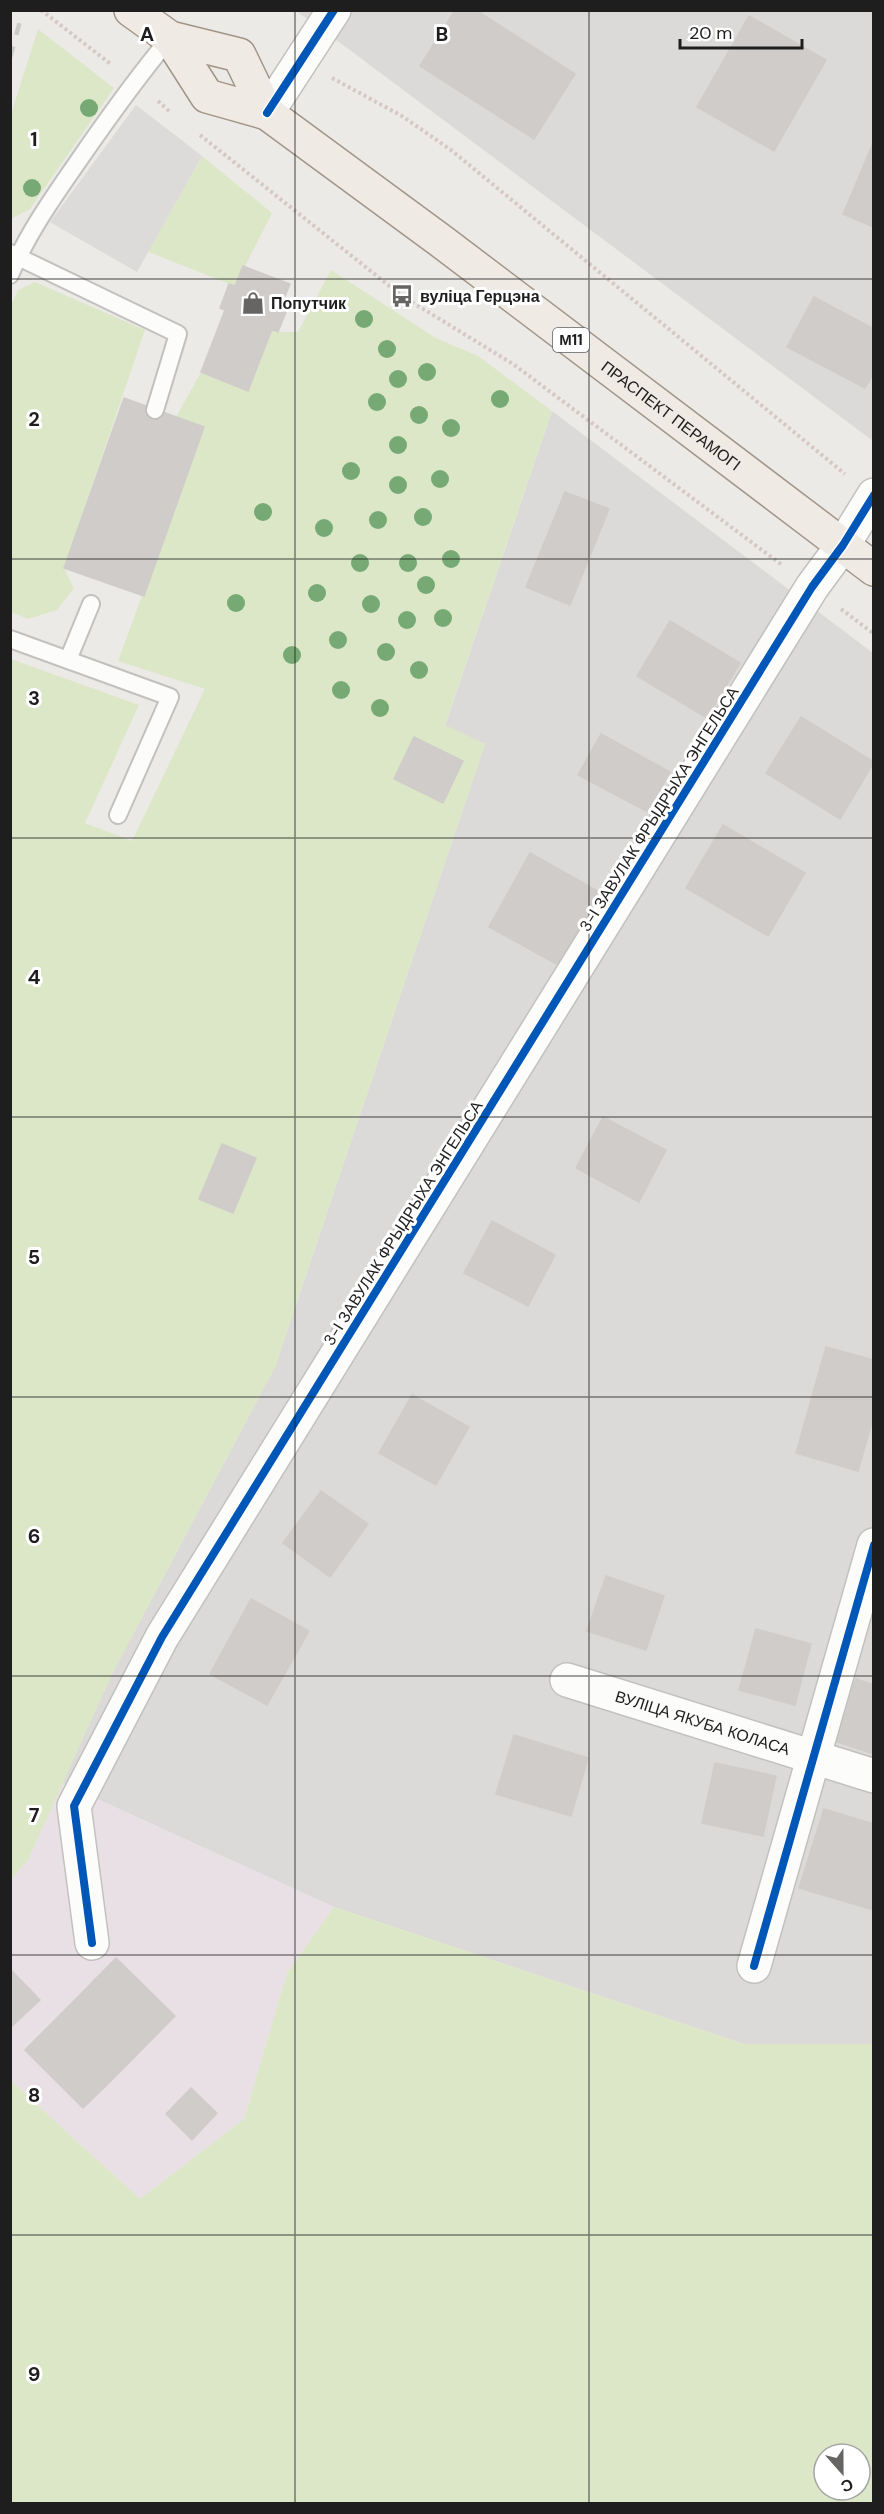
<svg xmlns="http://www.w3.org/2000/svg" width="884" height="2514" font-family="'DM Sans',sans-serif">
<style>
.residential{fill:#dbdad8}
.industrial{fill:#e9e0e6}
.grass{fill:#dce7c8;fill-rule:evenodd}
.parking{fill:#dcdbda}
.building{fill:#cfccca;stroke:#cfccc9;stroke-width:1.5}
.lines{fill:none;stroke-linecap:round;stroke-linejoin:round}
.service-casing{stroke:#c2c1bf;stroke-width:20}
.minor-casing{stroke:#c2c1bf;stroke-width:36}
.primary-casing{stroke:#a09586;stroke-width:36}
.path{stroke:#d5c8c7;stroke-width:4;stroke-dasharray:3 3;stroke-linecap:butt}
.service{stroke:#fcfcfb;stroke-width:16}
.minor{stroke:#fcfcfb;stroke-width:33}
.primary{stroke:#f0eae5;stroke-width:33}
.rail{stroke:#cacac9;stroke-width:4.5;stroke-dasharray:12 12;stroke-linecap:butt}
.cycleway-casing{stroke:#fff;stroke-width:11}
.cycleway{stroke:#0057b8;stroke-width:8}
.tree{fill:#77a974}
.grid{fill:none;stroke:#1e1e1e;stroke-width:1.5;stroke-opacity:0.55}
.labels{text-anchor:middle;dominant-baseline:central;stroke-width:6;stroke-linejoin:round;paint-order:stroke}
.shield{fill:#fff;stroke:#626262;stroke-width:1.5}
.shield-label{font-size:15px;font-weight:bold;fill:#1e1e1e}
.poi-label{font-size:16px;font-weight:bold;fill:#1e1e1e;stroke:#fff;text-anchor:start}
.street-label{font-size:16px;fill:#1e1e1e;stroke:#fff}
.grid-label{font-size:20px;text-anchor:middle;font-weight:bold;fill:#1e1e1e;stroke:#fff;stroke-width:6;stroke-linejoin:round;paint-order:stroke}
</style>
<rect width="100%" height="100%" fill="#eceae7"/>
<!-- residential -->
<path class="residential" d="M296 11H873V441L323 30Z
M552 411 873 653V2044H744L334 1907 62 1783 113 1672 275 1367 485 744 445 726Z"/>
<!-- industrial -->
<path class="industrial" d="M62 1783 334 1907 287 1973 244 2119 140 2199 11 2081 10 1880 28 1860Z"/>
<!-- grass -->
<path class="grass" d="M38 29 114 88 30 209 11 219V114Z
M202 156 272 213 235 286 148 252Z
M331 270 436 338 478 356 552 411 445 725 485 744 275 1367 113 1672 28 1860 11 1880V659L139 705 85 823 132 841 205 689 118 661 204 427 176 417 201 372 248 390 272 329 278 332H298Z
M35 282 145 330 64 568 74 588 57 610 28 619 11 612V305L18 290Z
M334 1907 744 2044H873V2503H11V2081L140 2199 244 2119 287 1973ZM824 2454H860V2490H824Z"/>
<!-- parking -->
<path class="parking" d="M136 105 202 156 137 272 50 222Z"/>
<!-- building -->
<path class="building" d="M455 10H476L575 74 534 139 420 66Z
M749 16 826 60 774 151 697 107Z
M874 141V227L843 214Z
M243 266 290 284 282 304 288 307 278 332 272 329 248 391 201 372 225 310 220 308 229 284 235 286Z
M814 297 874 329V373L865 388 787 347Z
M124 398 204 427 144 596 64 568Z
M565 492 609 509 570 605 526 587Z
M670 621 740 663 707 718 637 676Z
M801 717 874 762 840 819 766 773Z
M601 734 670 772 648 812 578 775Z
M414 737 463 761 443 803 394 779Z
M723 825 805 873 768 936 686 888Z
M530 853 603 894 562 967 489 927Z
M603 1117 666 1150 639 1202 576 1168Z
M222 1144 256 1158 233 1213 199 1199Z
M492 1221 555 1255 528 1306 464 1273Z
M826 1347 874 1360V1415L858 1471 796 1453Z
M412 1395 469 1427 436 1485 379 1453Z
M321 1491 368 1524 330 1577 283 1543Z
M606 1576 664 1596 646 1650 587 1631Z
M251 1599 309 1631 267 1705 210 1674Z
M756 1629 811 1644 795 1705 739 1690Z
M856 1679 874 1685V1754L834 1741Z
M514 1735 588 1758 571 1816 496 1794Z
M715 1763 776 1776 763 1836 702 1823Z
M824 1809 874 1824V1910L799 1888Z
M116 1958 175 2016 111 2081 52 2023Z
M10 1969 40 2000 10 2028Z
M52 2023 111 2081 83 2108 25 2050Z
M191 2088 217 2113 192 2140 166 2114Z"/>
<g class="lines">
<!-- service casing -->
<g class="service-casing">
<path id="service" d="M10 253 178 334 155 410
M10 275C27 234 54 196 79 160 108 118 137 77 170 38
M10 639 170 697 118 815
M68 660 91 604"/>
</g>
<!-- minor casing -->
<g class="minor-casing">
<g id="minor">
<path d="M267 113 334 10"/>
<path id="s1" d="M567 1680 874 1776"/>
<path d="M92 1943 74 1806 162 1637 812 587 843 545 874 495"/>
<path d="M754 1966 874 1545"/>
</g>
</g>
<!-- primary casing -->
<g class="primary-casing">
<g id="primary">
<path d="M131 10 170 38 239 55 267 113"/>
<path id="s2" d="M170 38 207 96 267 113 441 241 874 569"/>
</g>
</g>
<!-- path -->
<path class="path" d="M41 10 112 65
M332 78 402 116 451 150 845 474
M158 101 170 112
M200 135 402 296 513 364 782 565
M841 609 874 634"/>
<!-- service -->
<use href="#service" class="service"/>
<!-- minor -->
<use href="#minor" class="minor"/>
<!-- primary -->
<use href="#primary" class="primary"/>
<!-- rail -->
<path class="rail" d="M10 58 23 10"/>
<!-- cycleway casing -->
<g class="cycleway-casing">
<path id="cycleway" d="M267 113 334 10
M92 1943 74 1806 162 1637 812 587 843 545 874 495
M754 1966 874 1545"/>
</g>
<!-- cycleway -->
<use href="#cycleway" class="cycleway"/>
</g>
<!-- trees -->
<g class="tree">
<circle cx="89" cy="108" r="9"/>
<circle cx="32" cy="188" r="9"/>
<circle cx="364" cy="319" r="9"/>
<circle cx="387" cy="349" r="9"/>
<circle cx="427" cy="372" r="9"/>
<circle cx="398" cy="379" r="9"/>
<circle cx="500" cy="399" r="9"/>
<circle cx="377" cy="402" r="9"/>
<circle cx="419" cy="415" r="9"/>
<circle cx="451" cy="428" r="9"/>
<circle cx="398" cy="445" r="9"/>
<circle cx="351" cy="471" r="9"/>
<circle cx="440" cy="479" r="9"/>
<circle cx="398" cy="485" r="9"/>
<circle cx="263" cy="512" r="9"/>
<circle cx="423" cy="517" r="9"/>
<circle cx="378" cy="520" r="9"/>
<circle cx="324" cy="528" r="9"/>
<circle cx="451" cy="559" r="9"/>
<circle cx="360" cy="563" r="9"/>
<circle cx="408" cy="563" r="9"/>
<circle cx="426" cy="585" r="9"/>
<circle cx="317" cy="593" r="9"/>
<circle cx="236" cy="603" r="9"/>
<circle cx="371" cy="604" r="9"/>
<circle cx="443" cy="618" r="9"/>
<circle cx="407" cy="620" r="9"/>
<circle cx="338" cy="640" r="9"/>
<circle cx="386" cy="652" r="9"/>
<circle cx="292" cy="655" r="9"/>
<circle cx="419" cy="670" r="9"/>
<circle cx="341" cy="690" r="9"/>
<circle cx="380" cy="708" r="9"/>
</g>
<!-- grid -->
<path class="grid" d="M295 10V2504M589 10V2504M10 279H874M10 559H874M10 838H874M10 1117H874M10 1397H874M10 1676H874M10 1955H874M10 2235H874"/>
<!-- icons -->
<defs>
<g id="bus-bare" transform="scale(1.8)"><path d="M-5-6H5V4H4V6H2V4H-2V6H-4V4H-5ZM-3.5-4V0h7V-4ZM-3.5 1.2v1.5H-2V1.2ZM2 1.2v1.5H3.5V1.2Z" fill="#666564" stroke="#fff" stroke-width="2.5" paint-order="stroke"/></g>
<g id="shop-bare" transform="scale(1.8)"><path d="M-5-2.5h2.3a2.7 3.5 0 0 1 5.4 0H5L5.5 6h-11ZM-1.5-2.5h3a1.5 2.3 0 0 0-3 0Z" fill="#666564" stroke="#fff" stroke-width="2.5" paint-order="stroke"/></g>
</defs>
<g fill-rule="evenodd">
<use href="#bus-bare" x="402" y="296"/>
<use href="#shop-bare" x="253" y="303"/>
</g>
<g class="labels">
<!-- shield labels -->
<rect class="shield" x="553" y="328" width="36" height="24" rx="4.5"/>
<g class="shield-label">
<text x="571" y="340">М11</text>
</g>
<!-- poi labels -->
<g class="poi-label">
<text x="420" y="296">вуліца Герцэна</text>
<text x="271" y="303">Попутчик</text>
</g>
<!-- street labels -->
<g class="street-label">
<text stroke="none"><textPath href="#s2" startOffset="636">ПРАСПЕКТ ПЕРАМОГІ</textPath></text>
<text transform="translate(659 809) rotate(-58)">3-І ЗАВУЛАК ФРЫДРЫХА ЭНГЕЛЬСА</text>
<text transform="translate(403 1223) rotate(-58)">3-І ЗАВУЛАК ФРЫДРЫХА ЭНГЕЛЬСА</text>
<text stroke="none"><textPath href="#s1" startOffset="142">ВУЛІЦА ЯКУБА КОЛАСА</textPath></text>
</g>
</g>
<g class="grid-label">
<text x="147" y="41">A</text>
<text x="442" y="41">B</text>
<text x="34" y="146">1</text>
<text x="34" y="426">2</text>
<text x="34" y="705">3</text>
<text x="34" y="984">4</text>
<text x="34" y="1264">5</text>
<text x="34" y="1543">6</text>
<text x="34" y="1822">7</text>
<text x="34" y="2102">8</text>
<text x="34" y="2381">9</text>
</g>
<!-- border -->
<rect width="884" height="2514" fill="none" stroke="#1e1e1e" stroke-width="24"/>
<!-- north arrow -->
<g transform="translate(842 2472) rotate(159)"><circle r="28" fill="#ffffff" stroke="#a5a5a5" stroke-width="1.5"/>
<path d="M0-4.5L10 22L0 15L-10 22Z" fill="#666564"/>
<text y="-9" font-size="16" font-weight="bold" text-anchor="middle" fill="#1e1e1e">С</text>
</g>
<!-- scale -->
<path d="M680 39v9h122v-9" fill="none" stroke="#1e1e1e" stroke-width="3"/>
<text x="689" y="39" font-size="18" fill="#1e1e1e" stroke="#ffffff" stroke-width="4.5" paint-order="stroke">20 m</text>
</svg>
